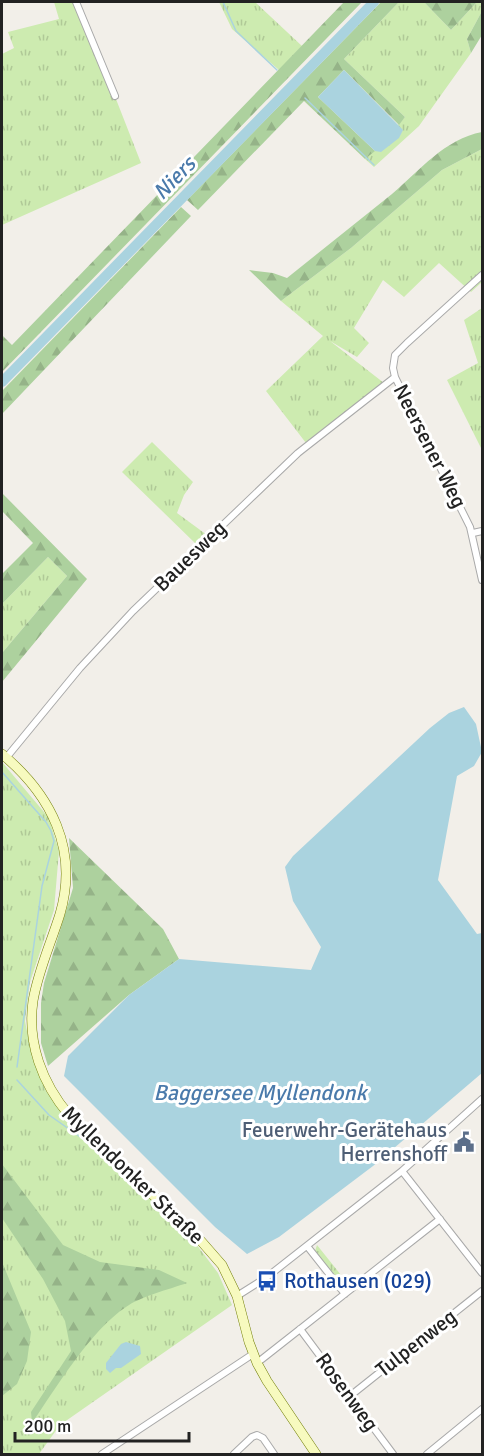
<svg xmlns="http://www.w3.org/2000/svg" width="484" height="1456" font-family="Signika,sans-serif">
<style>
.grass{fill:url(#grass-tufts)}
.forest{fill:url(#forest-firs)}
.water{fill:#aad3df}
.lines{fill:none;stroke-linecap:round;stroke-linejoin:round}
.stream{stroke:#aad3df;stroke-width:1.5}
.river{stroke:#aad3df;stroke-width:10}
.street-casing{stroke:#a9a9a9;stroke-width:8}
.secondary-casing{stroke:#707d05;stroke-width:10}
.street{stroke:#fff;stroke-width:6}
.secondary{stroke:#f7fabf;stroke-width:9}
.labels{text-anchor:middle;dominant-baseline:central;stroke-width:6;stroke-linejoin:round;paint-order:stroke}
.street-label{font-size:21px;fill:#222;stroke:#fff}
.service-label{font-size:21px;fill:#4e5e75;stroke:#fff;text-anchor:end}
.transit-label{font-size:21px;fill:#164399;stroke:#fff;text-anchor:start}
.water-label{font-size:22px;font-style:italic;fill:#4a7aab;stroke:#fff}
</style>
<defs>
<pattern id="grass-tufts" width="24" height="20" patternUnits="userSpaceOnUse" patternTransform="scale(1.5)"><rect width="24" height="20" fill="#cdebb0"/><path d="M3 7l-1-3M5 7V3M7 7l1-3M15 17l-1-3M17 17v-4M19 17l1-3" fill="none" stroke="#b0c997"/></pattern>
<pattern id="forest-firs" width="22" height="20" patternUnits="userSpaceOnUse" patternTransform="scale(1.5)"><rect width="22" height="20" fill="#add19e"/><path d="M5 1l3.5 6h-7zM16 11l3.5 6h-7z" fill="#95b388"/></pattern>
</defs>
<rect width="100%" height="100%" fill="#f2efe9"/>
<!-- grass -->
<path class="grass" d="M54 2H78L141 163 2 225V54L14 48 8 32 59 19Z
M219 2H255L302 46 279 70 232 29Z
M399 2H424L451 30 477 2H482V11L467 39 471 53 419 126 374 167 365 159 375 150 318 97 398 125 405 117 344 59Z
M482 149V282L471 292 439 263 404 297 383 280 354 328 369 343 357 357 330 341 384 383 306 443 266 391 323 336 281 301 351 248 442 170Z
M482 308V450L447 380 478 363 464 320Z
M152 442 193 482 184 495 177 513 207 535 197 545 122 472Z
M48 557 67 576 2 653V604Z
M2 762 49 818 59 851 54 910 30 982 25 1021 32 1057 46 1091 67 1119 190 1236 218 1273 232 1305 60 1425 39 1454H2Z
M317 1245 349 1285 347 1287 342 1286 315 1251Z"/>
<!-- forest -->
<path class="forest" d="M344 2H362L2 372V335L12 345Z
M381 2H399L344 59 405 117 399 125 344 70 318 97 375 151 365 159 304 101 198 210 187 200Z
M424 2H477L451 30Z
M482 11V35L471 53 467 39Z
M482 132V149L442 170 351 248 281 301 249 270 273 273 287 278C322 250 357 222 392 194 420 170 445 139 482 132Z
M181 207 191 216 2 414V391Z
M2 493 87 579 2 682V653L67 576 48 557 2 604V574L33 543 2 511Z
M69 838 163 929 179 959 129 995 48 1066 41 1043V1003L44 983 73 888Z
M2 1164 63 1245 100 1262 159 1270 187 1283C170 1289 139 1297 126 1307 90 1331 56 1388 32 1423L31 1412 71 1351 65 1321 43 1279 2 1218Z
M2 1262 31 1332 27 1361 17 1384 2 1396Z"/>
<!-- water -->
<path class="water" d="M344 70 403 130 399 138 381 152 375 151 318 97Z
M464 707 476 724 482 752 474 766 457 776 438 880 477 934 482 933V1073L373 1166 279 1237 247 1254 215 1227 64 1076 68 1056 129 995 179 959 311 970 321 947 293 901 285 867 293 856 430 728 449 713Z
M126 1342 140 1346 141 1354 121 1368H116L110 1373 106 1369V1363L121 1344Z"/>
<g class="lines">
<!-- stream -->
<path class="stream" d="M223 2 236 31 277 70
M305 98 374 165
M2 772 46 822 51 831 54 841 42 886 17 1067
M17 1080 49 1115 86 1141"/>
<!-- river -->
<path class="river" d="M2 382 374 2"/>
<!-- street casing -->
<g class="street-casing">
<path id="street" d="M76 2 115 96
M482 275 407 343 395 355 393 368 395 377 470 527 482 580
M473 533 482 531
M6 758 80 668 133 611 298 453 395 377
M402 1171 482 1273
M307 1246 345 1294
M237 1296 267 1277 402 1171 482 1099
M300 1329 393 1454
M257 1363 440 1219
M350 1396 482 1291
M102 1454 253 1354
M234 1454 252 1437 257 1435 263 1438 274 1454
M427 1454 482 1409"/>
</g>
<!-- secondary casing -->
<g class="secondary-casing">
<path id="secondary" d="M2 754C51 795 79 849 60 914 51 943 38 971 33 1001 27 1043 42 1083 69 1115L201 1241 222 1265 237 1296 249 1342 257 1363 267 1381 316 1454"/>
</g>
<!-- street -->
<use href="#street" class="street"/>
<!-- secondary -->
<use href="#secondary" class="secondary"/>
</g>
<!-- icons -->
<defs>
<g id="civic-bare" transform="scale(1.62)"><path d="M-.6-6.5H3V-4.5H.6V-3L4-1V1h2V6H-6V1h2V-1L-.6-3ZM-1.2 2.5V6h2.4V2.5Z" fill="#5c6f8a" stroke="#fff" stroke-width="2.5" paint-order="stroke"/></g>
<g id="bus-bare" transform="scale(1.62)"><path d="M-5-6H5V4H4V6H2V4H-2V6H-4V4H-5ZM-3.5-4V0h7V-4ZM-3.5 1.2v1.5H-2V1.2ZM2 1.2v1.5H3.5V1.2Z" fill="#1a4fb4" stroke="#fff" stroke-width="2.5" paint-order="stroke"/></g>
</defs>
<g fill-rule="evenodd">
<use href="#civic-bare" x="464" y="1142"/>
<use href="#bus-bare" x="267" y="1281"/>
</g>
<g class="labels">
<!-- street labels -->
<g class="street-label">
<text transform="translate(430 446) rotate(63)">Neersener Weg</text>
<text transform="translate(190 556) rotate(-44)">Bauesweg</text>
<text transform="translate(133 1175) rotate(44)">Myllendonker Straße</text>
<text transform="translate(416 1343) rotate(-38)">Tulpenweg</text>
<text transform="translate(347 1392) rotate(54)">Rosenweg</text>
</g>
<!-- service labels -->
<g class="service-label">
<text x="447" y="1130">Feuerwehr-Gerätehaus<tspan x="447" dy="24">Herrenshoff</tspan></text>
</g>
<!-- transit labels -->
<g class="transit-label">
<text x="284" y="1281">Rothausen (029)</text>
</g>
<!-- water labels -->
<g class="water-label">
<text transform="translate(174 178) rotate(-46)">Niers</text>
<text x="260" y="1092">Baggersee Myllendonk</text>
</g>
</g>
<!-- border -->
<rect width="484" height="1456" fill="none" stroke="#222222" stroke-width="6"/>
<!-- scale -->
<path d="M15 1432v9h174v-9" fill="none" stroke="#222222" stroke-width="3"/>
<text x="24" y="1432" font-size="18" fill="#222222" stroke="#ffffff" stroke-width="4.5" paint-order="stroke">200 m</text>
</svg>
